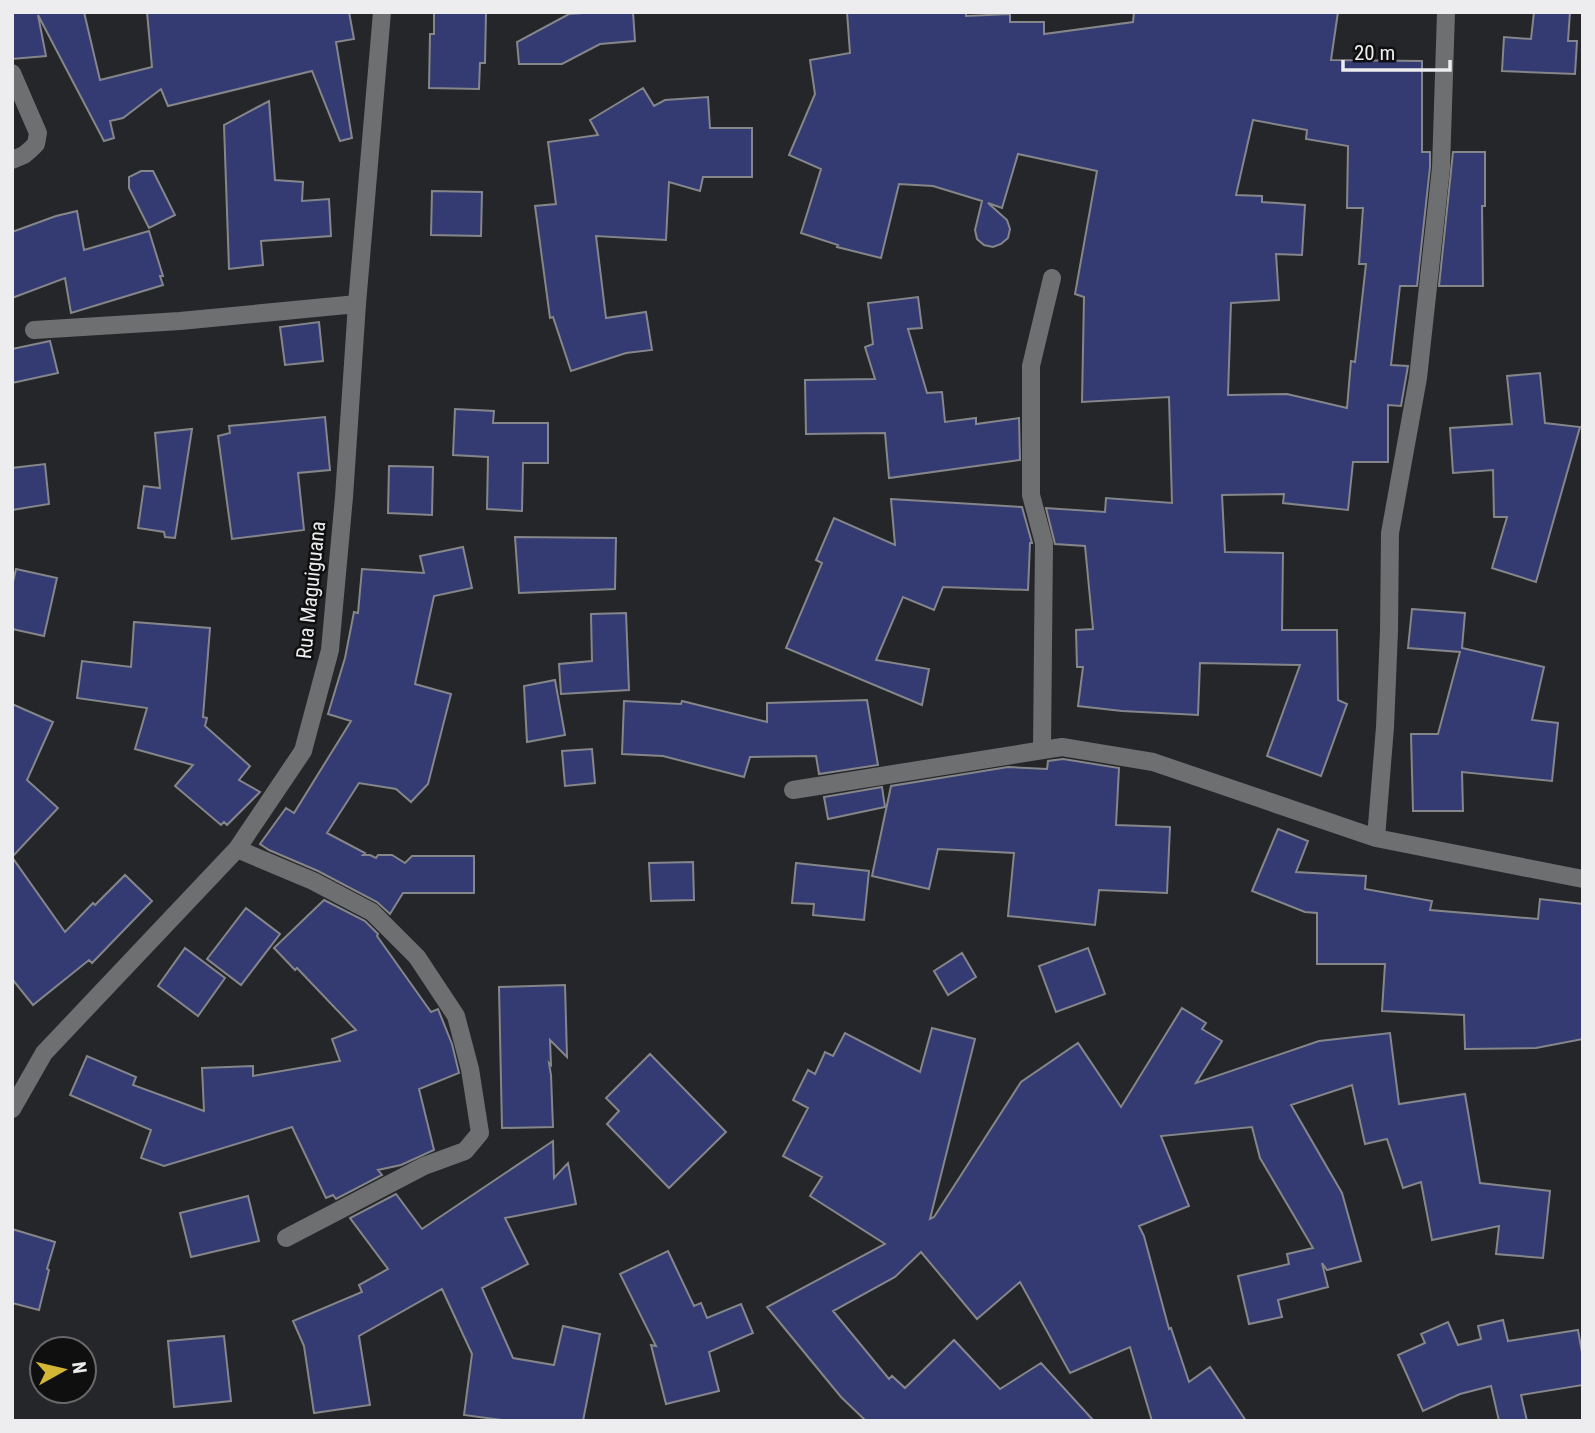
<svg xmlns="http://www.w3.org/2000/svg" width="1595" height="1433" font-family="'Roboto Condensed',sans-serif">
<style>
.building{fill:#343b72;stroke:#85868a;stroke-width:2;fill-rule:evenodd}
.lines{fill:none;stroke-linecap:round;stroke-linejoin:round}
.minor{stroke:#6e6f71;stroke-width:18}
.labels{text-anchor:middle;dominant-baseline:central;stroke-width:5;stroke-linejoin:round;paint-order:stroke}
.street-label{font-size:21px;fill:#ededf0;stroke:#0f0f10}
</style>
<rect width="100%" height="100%" fill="#252629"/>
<!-- building -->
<path class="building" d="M12 12H84L100 80 152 67 147 12H349L354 39 336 42 352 138 340 141 312 71 168 106 161 89 123 118 110 121 114 138 104 141 38 15 46 56 12 59Z
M434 12H486L485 63H480L479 89 429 88 430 34H434Z
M596 12H633L635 41 600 44 562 64H519L517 42 569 14Z
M847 12H966V16L1010 14V22H1044V34L1133 22 1134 12H1338L1331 60 1422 61V152H1430V167L1417 286H1400L1391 365 1408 366 1401 406 1388 405V462H1353L1348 510 1283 503 1284 494 1222 495 1225 552 1283 553 1282 630H1337L1338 700 1347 704 1321 776 1267 756 1300 665 1200 663 1198 715 1122 711 1078 706 1083 667H1077L1076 630 1093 629 1085 546 1055 544 1046 508 1105 512 1106 498 1172 503 1169 397 1082 402 1084 297 1075 294 1097 171 1018 154 1002 208 988 203 1007 220 1010 229 1008 238 1001 244 993 247 984 245 977 239 975 230 982 201 933 186 899 184 881 258 837 247 838 245 801 233 821 169 789 155 815 94 810 60 850 53ZM1253 120 1307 130 1306 139 1348 146 1347 208H1363L1359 264H1366L1355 362 1351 361 1347 408 1287 394 1228 395 1231 303 1279 300 1276 254 1302 255 1305 205 1262 202V196L1236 195Z
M1534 12H1570L1568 41H1577L1575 74 1502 71 1504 37 1531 39Z
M643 88 654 106 665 100 708 97 710 128H752V177H703L700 191 669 182 666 240 596 236 606 318 646 312 652 350 626 353 571 371 553 317 550 318 535 206 556 204 548 142 598 135 590 120Z
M269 101 275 180 303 182 302 201 329 199 331 236 261 241 263 265 229 269 224 125Z
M1453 152H1485V206H1482L1483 286H1439Z
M141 171H153L175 215 149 228 129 188V177Z
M432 191 482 192 481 236 431 235Z
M77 211 84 250 149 231 163 276H160L163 285 71 313 65 278 12 298V232L56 216Z
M918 297 922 328 908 329 927 393 942 392 945 422 976 418V424L1019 418 1020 460 889 478 885 433 806 434 805 380 875 379 865 347 873 344 868 303Z
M319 322 323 361 285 365 280 327Z
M50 341 58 373 12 383V349Z
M1540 373 1545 423 1580 427 1536 582 1492 568 1507 517H1494L1493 470 1453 473 1450 428 1512 424 1507 376Z
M455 409 494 411 493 423H548V463H523L522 511 487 509 488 457 453 455Z
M325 417 330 470 298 473 304 530 232 539 218 436 230 433 229 426Z
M192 429 175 538 165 537 164 532 138 528 144 486 160 488 155 433Z
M45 464 49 504 12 510V468Z
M389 466 433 467 432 515 388 513Z
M891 499 1022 507 1032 543H1030L1028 590 943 587 934 610 903 597 876 660 929 669 922 705 786 648 822 563 816 560 834 518 895 545Z
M515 537 616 538 615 589 519 593Z
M463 547 472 588 434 596 415 684 451 694 428 784 411 802 396 789 359 783 327 833 365 853 363 855H370L376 858 378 855H392L405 863 412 856H474V893H403L390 914 377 902 318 871 269 850 260 844 286 808 294 813 351 721 328 714 345 658 354 612 358 613 362 569 424 573 420 556Z
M16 569 57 578 44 636 12 629V586Z
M1412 609 1465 613 1462 648 1544 667 1532 720 1558 723 1552 781 1462 772 1463 811H1413L1411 734H1438L1460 652 1408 648Z
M626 613 629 690 561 694 559 664 592 661 591 614Z
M134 622 210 628 203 717 207 718 205 726 250 766 239 780 260 792 227 825 224 822 221 825 175 786 193 765 135 749 147 708 77 698 82 661 131 667Z
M555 680 565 735 527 742 524 686Z
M867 700 878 765 819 774 816 756 750 757 744 777 663 756 622 754 624 701 681 704 682 701 767 722V703Z
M12 704 53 722 27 780 58 808 12 857 65 932 93 903 95 905 125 875 152 901 92 963 89 960 33 1005 12 979Z
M592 749 595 783 565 786 562 751Z
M1063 759 1119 768 1116 825 1170 827 1167 893 1099 890 1095 925 1008 916 1014 853 938 849 929 889 872 876 891 786 1008 767 1047 769 1048 761Z
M882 787 885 807 828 819 824 797Z
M1278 829 1308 841 1296 872 1366 876 1365 889 1432 901 1430 910 1538 919 1540 899 1583 904V1039L1536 1048 1465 1049 1464 1015 1382 1011 1385 964H1317V913L1305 912 1252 891Z
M693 862 694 900 651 901 649 863Z
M796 863 869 871 864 920 813 915 814 904 792 903Z
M324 900 365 921 378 934 377 936 431 1012 438 1009 452 1044 459 1073 419 1089 434 1150 401 1165 378 1170 382 1175 336 1199 333 1195 326 1198 292 1127 164 1166 141 1158 151 1130 70 1095 87 1056 136 1077 133 1085 204 1111 202 1068 253 1066V1076L340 1061 332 1039 356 1030 297 968 295 970 274 948Z
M246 908 280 934 241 985 207 959Z
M185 948 225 978 198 1016 158 986Z
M1088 948 1105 994 1056 1012 1039 966Z
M962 953 976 977 948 995 934 971Z
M565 985 567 1057 550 1040 551 1065 549 1063 551 1075 553 1127 502 1128 499 987Z
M1182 1008 1206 1023 1202 1029 1222 1041 1196 1083 1319 1041 1390 1033 1399 1104 1465 1094 1480 1183 1550 1191 1543 1258 1496 1254 1499 1226 1432 1240 1421 1182 1403 1188 1387 1139 1365 1144 1352 1085 1291 1105 1342 1193 1361 1261 1327 1270 1322 1263 1328 1287 1278 1300 1282 1317 1249 1324 1238 1276 1289 1264 1287 1254 1313 1248 1260 1158 1252 1127 1161 1136 1189 1206 1139 1226 1144 1236 1169 1329 1171 1328 1189 1382 1210 1367 1246 1421H1152L1130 1347 1070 1373 1020 1282 977 1319 921 1252 895 1277 833 1311 889 1379 892 1376 905 1388 954 1340 1000 1389 1041 1363 1094 1421H866L841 1397 767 1307 885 1244 810 1196 822 1177 783 1156 808 1108 793 1100 808 1070 815 1074 825 1052 833 1056 845 1033 920 1072 932 1028 975 1039 930 1219 934 1217 1021 1082 1078 1043 1121 1107Z
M650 1054 726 1132 669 1188 607 1124 619 1111 606 1098Z
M553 1141 554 1178 568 1163 576 1204 505 1218 528 1264 482 1288 513 1358 554 1365 563 1326 600 1334 583 1421H509L464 1415 472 1354 442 1289 359 1336 370 1405 314 1413 304 1346 293 1321 362 1292 359 1285 388 1269 350 1218 396 1194 422 1229Z
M248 1196 259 1241 191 1257 180 1213Z
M12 1229 55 1242 47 1269 49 1270 39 1310 12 1303Z
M668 1251 694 1306 701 1303 707 1318 741 1304 753 1333 709 1352 719 1391 666 1404 651 1345 656 1346 620 1274Z
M1503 1320 1508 1341 1578 1330 1583 1358V1385L1521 1395 1527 1421H1499L1491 1386 1460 1394 1423 1411 1398 1355 1425 1343 1421 1334 1448 1322 1458 1345 1481 1339 1478 1326Z
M224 1336 231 1401 174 1407 168 1341Z"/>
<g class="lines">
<!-- minor -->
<path class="minor" d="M12 73 38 133 36 144 31 149 24 155 12 160
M34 330 180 321 357 304
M1042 750 1044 543 1031 495V366L1052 278
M793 790 1062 747 1153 762 1376 838 1583 879
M1376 838 1385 727 1389 631 1390 533 1418 378 1441 168 1446 12
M237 849 313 881 372 912 417 957 456 1016 470 1069 480 1133 465 1151 424 1166 286 1238
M12 1109 44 1053 237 849 303 751 330 650 344 497 357 304 382 12"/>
</g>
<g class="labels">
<!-- street labels -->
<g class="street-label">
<text transform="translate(311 590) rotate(-84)">Rua Maguiguana</text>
</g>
</g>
<!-- border -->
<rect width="1595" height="1433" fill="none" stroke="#ededf0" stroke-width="28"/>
<!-- north arrow -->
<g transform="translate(63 1370) rotate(82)"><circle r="33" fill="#0f0f10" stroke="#68686a" stroke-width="2"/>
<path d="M0-5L12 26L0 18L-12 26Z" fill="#d4b635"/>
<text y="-10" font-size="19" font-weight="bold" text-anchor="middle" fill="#ededf0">N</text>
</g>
<!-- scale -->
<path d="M1343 60v10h107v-10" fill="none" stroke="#ededf0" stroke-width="3.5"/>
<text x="1354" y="60" font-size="21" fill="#ededf0" stroke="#0f0f10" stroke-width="5" paint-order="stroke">20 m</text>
</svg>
